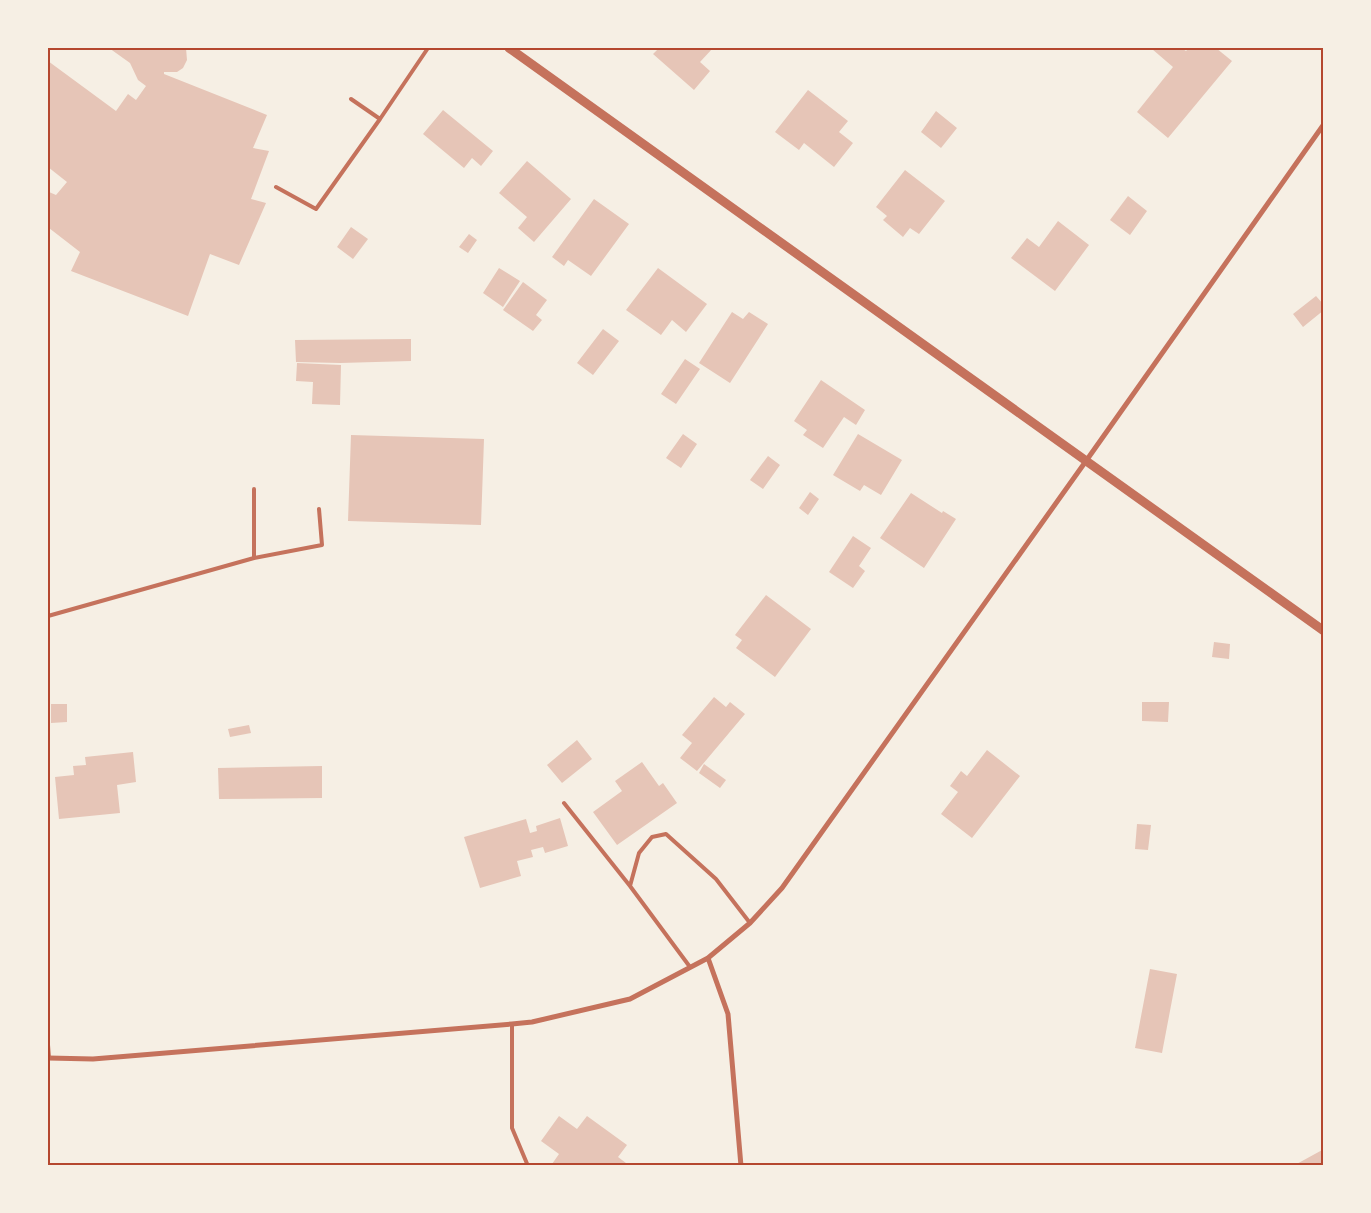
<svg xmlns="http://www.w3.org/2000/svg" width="1371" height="1213" font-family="Arial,sans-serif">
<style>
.building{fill:#e6c5b7}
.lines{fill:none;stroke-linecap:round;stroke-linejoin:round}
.service{stroke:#c5725c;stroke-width:4}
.minor{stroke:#c5725c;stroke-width:5}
.tertiary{stroke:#c5725c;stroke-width:9}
.neatline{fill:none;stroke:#b5482f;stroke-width:2}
</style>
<rect width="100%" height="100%" fill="#f6efe4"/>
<!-- building -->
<path class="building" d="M109 48H186L187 60 183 68 177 72H164V74L267 115 253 148 269 151 251 199 266 203 239 265 210 254 188 316 71 271 80 252 49 228 48 230V193L49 192 56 195 67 182 48 167V61L116 111 128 94 136 100 146 86 138 80 130 63Z
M659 48H713L700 62 710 71 694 90 653 54Z
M1154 48H1181L1186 51 1189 48H1216L1232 61 1168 138 1137 112 1173 67 1152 49Z
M808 90 848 121 839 132 853 143 834 167 804 143 799 150 775 132Z
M443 110 493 151 481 166 472 158 464 168 423 134Z
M936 111 957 128 941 148 921 132Z
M527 161 571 199 534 242 518 228 527 217 499 193Z
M905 170 945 201 919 234 910 228 903 237 883 220 887 216 876 207Z
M1128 196 1147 211 1130 235 1110 220Z
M594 199 629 224 591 276 568 260 564 266 552 257Z
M1058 221 1089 245 1055 291 1011 258 1027 238 1039 247Z
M351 227 368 239 353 259 337 247Z
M469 234 477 240 468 253 459 247Z
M499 268 520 281 503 307 483 293Z
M658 268 707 304 686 332 672 320 661 335 626 310Z
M523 282 547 300 536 315 542 320 533 331 503 310Z
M1316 296 1324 305V310L1303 327 1293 314Z
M732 312 743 319 749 312 768 324 730 383 699 363Z
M603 329 619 341 593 375 577 363Z
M411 339V361L340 363 296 362 295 340Z
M685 359 700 369 676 404 661 394Z
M297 363 341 365 340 405 312 404 313 382 296 381Z
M821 380 865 410 856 425 844 417 823 448 803 435 807 430 794 421Z
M683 434 697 444 681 468 666 458Z
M858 434 902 460 881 495 864 485 860 491 833 475Z
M351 435 484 439 481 525 348 521Z
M768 456 780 465 763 489 750 480Z
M810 492 819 499 808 515 799 508Z
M911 493 942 513 943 511 956 519 924 568 880 538Z
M853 536 871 548 859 566 865 571 853 588 829 572Z
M766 595 811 629 775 677 736 648 742 640 735 635Z
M1214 642 1230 644 1229 659 1212 657Z
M714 697 726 707 730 702 745 714 697 771 680 758 692 743 682 735Z
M1142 702H1169L1168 722 1142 721Z
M51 704H67V722L51 723Z
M249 725 251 733 230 737 228 729Z
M577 740 592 759 562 783 547 765Z
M987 750 1020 776 972 838 941 814 958 792 950 786 961 771 967 776Z
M133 752 136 782 117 785 120 813 59 819 55 777 74 775 73 766 86 765 85 757Z
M642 762 659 786 663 783 677 803 617 845 593 812 622 791 615 781Z
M704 764 726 780 720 788 699 773Z
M322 766V798L219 799 218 768Z
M560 818 568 846 545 853 543 847 531 850 533 857 517 861 521 876 480 888 464 837 526 819 530 833 537 831 536 826Z
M1137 824 1151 825 1148 850 1135 849Z
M1150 969 1177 974 1162 1053 1135 1048Z
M559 1116 577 1129 587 1116 627 1145 618 1157 630 1166H553L552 1164 559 1154 541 1141Z
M1324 1149V1166H1293Z"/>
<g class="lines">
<!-- service -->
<path class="service" d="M351 99 380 119 428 48
M276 187 316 209 380 119
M254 489V558
M48 616 254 558 322 545 319 509
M564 803 630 886 690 967
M630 886 639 853 652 837 666 834 716 879 750 923
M512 1024V1128L528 1166
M48 1045 49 1058"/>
<!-- minor -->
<path class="minor" d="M708 958 728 1014 741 1166
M48 1058 93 1059 512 1024 532 1022 630 999 708 958 750 923 782 888 1086 461 1324 124"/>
<!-- tertiary -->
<path class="tertiary" d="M509 48 1324 631"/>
</g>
<!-- border -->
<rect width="1371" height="1213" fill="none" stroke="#f6efe4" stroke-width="98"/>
<rect x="49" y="49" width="1273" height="1115" class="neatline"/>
</svg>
